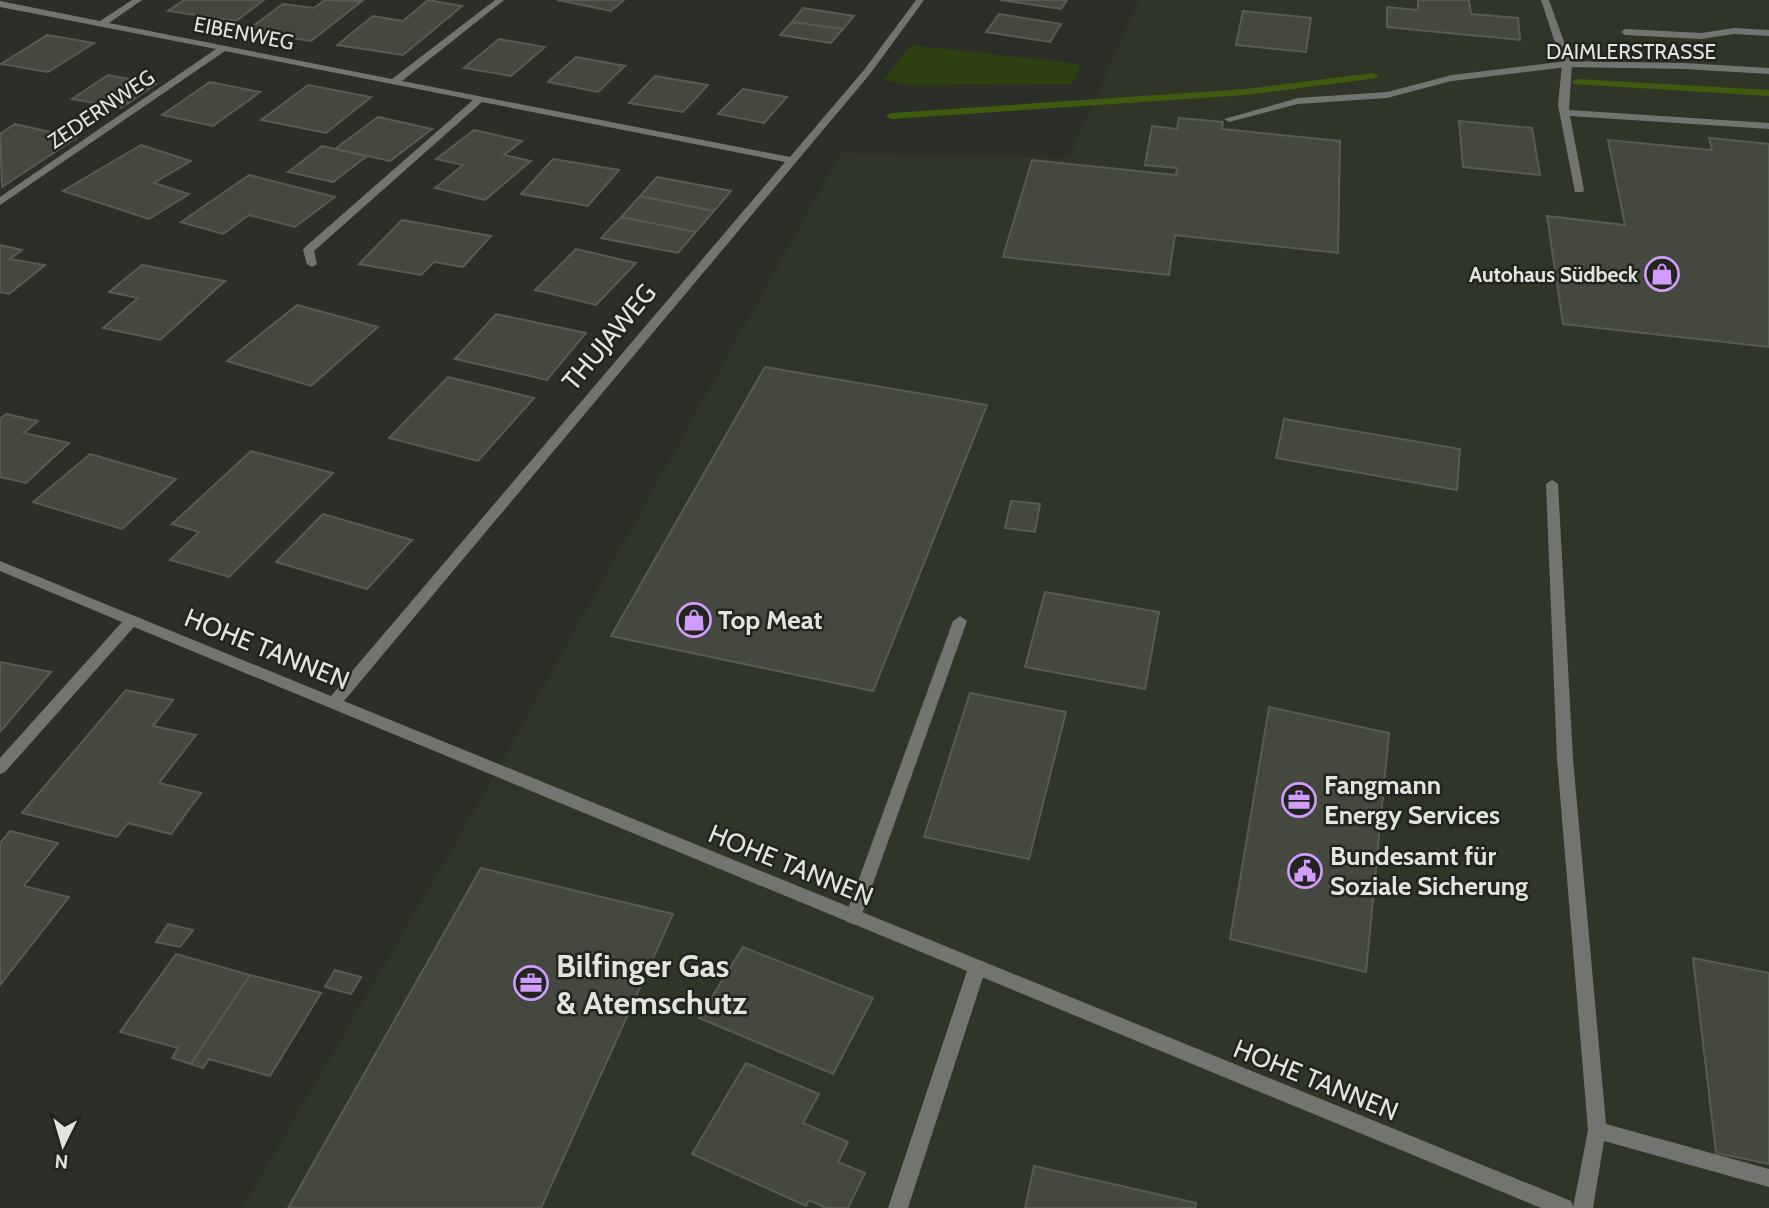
<svg xmlns="http://www.w3.org/2000/svg" width="1769" height="1208" font-family="Cabin,sans-serif">
<style>
.built{fill:#2f3627}
.green{fill:#2c4010}
.lines{fill:none;stroke-linecap:round;stroke-linejoin:round}
.stream{fill:#3e5b10;fill-rule:evenodd}
.building{fill:#44483f;stroke:#575c53;stroke-width:2}
.service{fill:#71746f;fill-rule:evenodd}
.minor{fill:#71746f;fill-rule:evenodd}
.labels{text-anchor:middle;dominant-baseline:central;stroke-width:5;stroke-linejoin:round;paint-order:stroke}
.far-street-label{font-size:21px;fill:#e2e5df;stroke:#21251d}
.far-poi-label{font-size:21px;font-weight:bold;fill:#e2e5df;stroke:#21251d;text-anchor:end}
.street-label{font-size:26px;fill:#e2e5df;stroke:#21251d}
.poi-label{font-size:26px;font-weight:bold;fill:#e2e5df;stroke:#21251d;text-anchor:start}
.near-poi-label{font-size:32px;font-weight:bold;fill:#e2e5df;stroke:#21251d;text-anchor:start}
</style>
<rect width="100%" height="100%" fill="#2b2f27"/>
<!-- built -->
<path class="built" d="M1139 0H1769V1208H243L480 801 841 153 1069 158Z"/>
<!-- green -->
<path class="green" d="M911 45 1081 64 1072 84 911 85 884 80Z"/>
<g class="lines">
<!-- stream -->
<path class="stream" d="M1373 73 1378 76 1377 78 1246 95 891 119 886 116 891 113 1246 89Z
M1577 79 1769 90V96L1573 84 1572 82Z"/>
</g>
<!-- building -->
<path class="building" d="M184 0H264L236 21 168 11Z
M325 0 362 1 311 41 246 31 283 4 314 8Z
M428 0 462 6 403 55 337 45 373 16 403 21Z
M557 0H624L611 11Z
M1000 0H1067L1061 9Z
M1418 0H1469L1471 14 1518 18 1520 40 1387 27V7L1418 10Z
M803 8 854 16 843 29 792 22Z
M1243 11 1311 18 1306 52 1236 45Z
M999 14 1061 24 1050 42 986 32Z
M792 22 843 29 831 43 780 35Z
M47 35 94 43 48 72 1 64Z
M499 39 545 47 511 76 464 68Z
M576 57 625 66 598 92 548 82Z
M108 75 156 84 121 108 72 99Z
M655 76 708 85 683 112 629 103Z
M210 82 260 92 213 126 162 115Z
M308 85 371 97 326 133 261 120Z
M743 89 787 97 764 123 718 114Z
M378 117 432 129 390 161 335 149Z
M1179 118 1223 122 1222 129 1340 141 1338 253 1175 235 1169 275 1003 257 1032 160 1176 175 1177 168 1145 165 1152 126 1177 129Z
M1459 121 1532 128 1540 175 1463 167Z
M15 124 76 138 2 187 0 134Z
M474 130 522 141 504 155 531 161 485 200 435 188 463 165 436 159Z
M1709 138 1769 144V347L1563 324 1547 216 1625 225 1608 140 1712 150Z
M141 145 191 161 154 183 189 194 149 219 63 191Z
M322 146 335 149 367 156 333 182 288 172Z
M553 159 619 170 588 206 521 194Z
M249 175 335 197 295 227 249 215 223 234 181 222Z
M657 177 731 191 714 211 640 196Z
M640 196 714 211 696 232 621 217Z
M621 217 696 232 678 253 601 238Z
M402 220 491 236 463 267 434 262 421 275 359 264Z
M0 245 22 250 10 259 45 265 9 294 0 292Z
M576 249 636 263 596 305 535 290Z
M142 265 225 281 160 340 103 328 138 298 109 292Z
M297 305 378 327 311 386 227 361Z
M496 314 586 333 547 380 455 359Z
M765 367 987 405 873 691 611 636Z
M448 377 534 398 478 461 389 438Z
M6 414 38 421 24 433 69 443 26 483 0 477V419Z
M1284 419 1460 449 1457 490 1276 458Z
M251 451 333 473 229 577 170 560 199 532 172 524Z
M90 454 176 479 122 529 33 502Z
M1011 501 1040 504 1035 532 1005 528Z
M323 514 412 540 367 589 276 562Z
M1045 592 1159 612 1145 689 1025 667Z
M0 662 51 672 0 732Z
M126 690 173 700 153 726 196 735 159 783 201 793 171 834 128 823 117 837 22 813Z
M970 693 1066 712 1029 859 924 837Z
M1269 707 1389 733 1366 972 1230 939Z
M10 831 58 843 24 886 69 897 0 985V843Z
M481 868 673 914 541 1208H288Z
M168 924 193 930 180 947 156 942Z
M743 947 873 998 833 1074 699 1018Z
M176 954 250 975 191 1064 172 1058 178 1048 120 1032Z
M1693 958 1769 973V1164L1716 1153Z
M335 970 361 977 351 994 325 987Z
M250 975 321 993 270 1076 209 1059 203 1068 191 1064Z
M746 1063 819 1094 803 1123 848 1142 838 1162 865 1173 848 1208H826L809 1200 806 1206 692 1154Z
M1034 1166 1196 1203 1195 1208H1025Z"/>
<g class="lines">
<!-- service -->
<path class="service" d="M1541 0H1549L1572 64 1569 110 1769 123V129L1570 116 1584 190 1583 192H1575L1558 105 1562 64Z
M1734 28 1769 30V36L1734 34 1701 39 1625 35 1621 32 1625 29 1701 33Z
M1452 75 1455 76V80L1387 98 1298 104 1229 122 1224 119 1298 98 1387 92Z
M1552 480 1558 484 1573 759 1606 1124 1769 1169V1187L1604 1141 1593 1208H1573L1588 1130 1557 759 1546 484Z
M960 616 967 621 861 917 859 922 853 924 847 922 845 917 953 621Z
M977 961 983 963 986 968 908 1208H888L968 968 971 963Z"/>
<!-- minor -->
<path class="minor" d="M132 0H142L109 23 392 79 495 0H504L402 81 790 157 864 70 916 0H924L870 74 344 701 1571 1201 1574 1208H1541L134 627 5 772 0 774V758L122 622 0 571V561L331 696 785 162 482 102 314 251 317 264 312 267 307 264 303 250 304 248 473 100 225 51 0 205V197L216 49 0 7V1L100 21Z
M1567 61 1684 63 1769 68V74L1684 69 1567 67 1452 81 1447 78 1452 75Z"/>
</g>
<!-- icons -->
<defs>
<g id="shop-ring" transform="scale(1.75)"><circle r="9.5" fill="#21251d" stroke="#d29cfd" stroke-width="1.5"/><path d="M-5-2.5h2.3a2.7 3.5 0 0 1 5.4 0H5L5.5 6h-11ZM-1.5-2.5h3a1.5 2.3 0 0 0-3 0Z" fill="#d29cfd"/></g>
<g id="office-ring" transform="scale(1.75)"><circle r="9.5" fill="#21251d" stroke="#d29cfd" stroke-width="1.5"/><path d="M-6-3h4V-5.5h4V-3h4V5H-6ZM-1-4.5V-3h2v-1.5ZM-6 0V1H6V0Z" fill="#d29cfd"/></g>
<g id="civic-ring" transform="scale(1.75)"><circle r="9.5" fill="#21251d" stroke="#d29cfd" stroke-width="1.5"/><path d="M-.6-6.5H3V-4.5H.6V-3L4-1V1h2V6H-6V1h2V-1L-.6-3ZM-1.2 2.5V6h2.4V2.5Z" fill="#d29cfd"/></g>
</defs>
<g fill-rule="evenodd">
<use href="#shop-ring" x="1662" y="274"/>
<use href="#shop-ring" x="694" y="620"/>
<use href="#office-ring" x="1299" y="800"/>
<use href="#civic-ring" x="1305" y="871"/>
<use href="#office-ring" x="531" y="983"/>
</g>
<g class="labels">
<!-- far-street labels -->
<g class="far-street-label">
<text transform="translate(244 33) rotate(11)">EIBENWEG</text>
<text x="1631" y="51">DAIMLERSTRASSE</text>
<text transform="translate(101 109) rotate(-34)">ZEDERNWEG</text>
</g>
<!-- far-poi labels -->
<g class="far-poi-label">
<text x="1638" y="274">Autohaus Südbeck</text>
</g>
<!-- street labels -->
<g class="street-label">
<text transform="translate(609 337) rotate(-50)">THUJAWEG</text>
<text transform="translate(267 649) rotate(22)">HOHE TANNEN</text>
<text transform="translate(791 865) rotate(22)">HOHE TANNEN</text>
<text transform="translate(1316 1080) rotate(22)">HOHE TANNEN</text>
</g>
<!-- poi labels -->
<g class="poi-label">
<text x="718" y="620">Top Meat</text>
<text x="1324" y="785">Fangmann<tspan x="1324" dy="30">Energy Services</tspan></text>
<text x="1330" y="856">Bundesamt für<tspan x="1330" dy="30">Soziale Sicherung</tspan></text>
</g>
<!-- near-poi labels -->
<g class="near-poi-label">
<text x="556" y="965">Bilfinger Gas<tspan x="556" dy="37">&amp; Atemschutz</tspan></text>
</g>
</g>
<!-- north arrow -->
<g transform="translate(63 1145) rotate(185)" stroke="#21251d" stroke-width="5" paint-order="stroke">
<path d="M0-5L12 26L0 18L-12 26Z" fill="#e2e5df"/>
<text y="-10" font-size="19" font-weight="bold" text-anchor="middle" fill="#e2e5df">N</text>
</g>
</svg>
